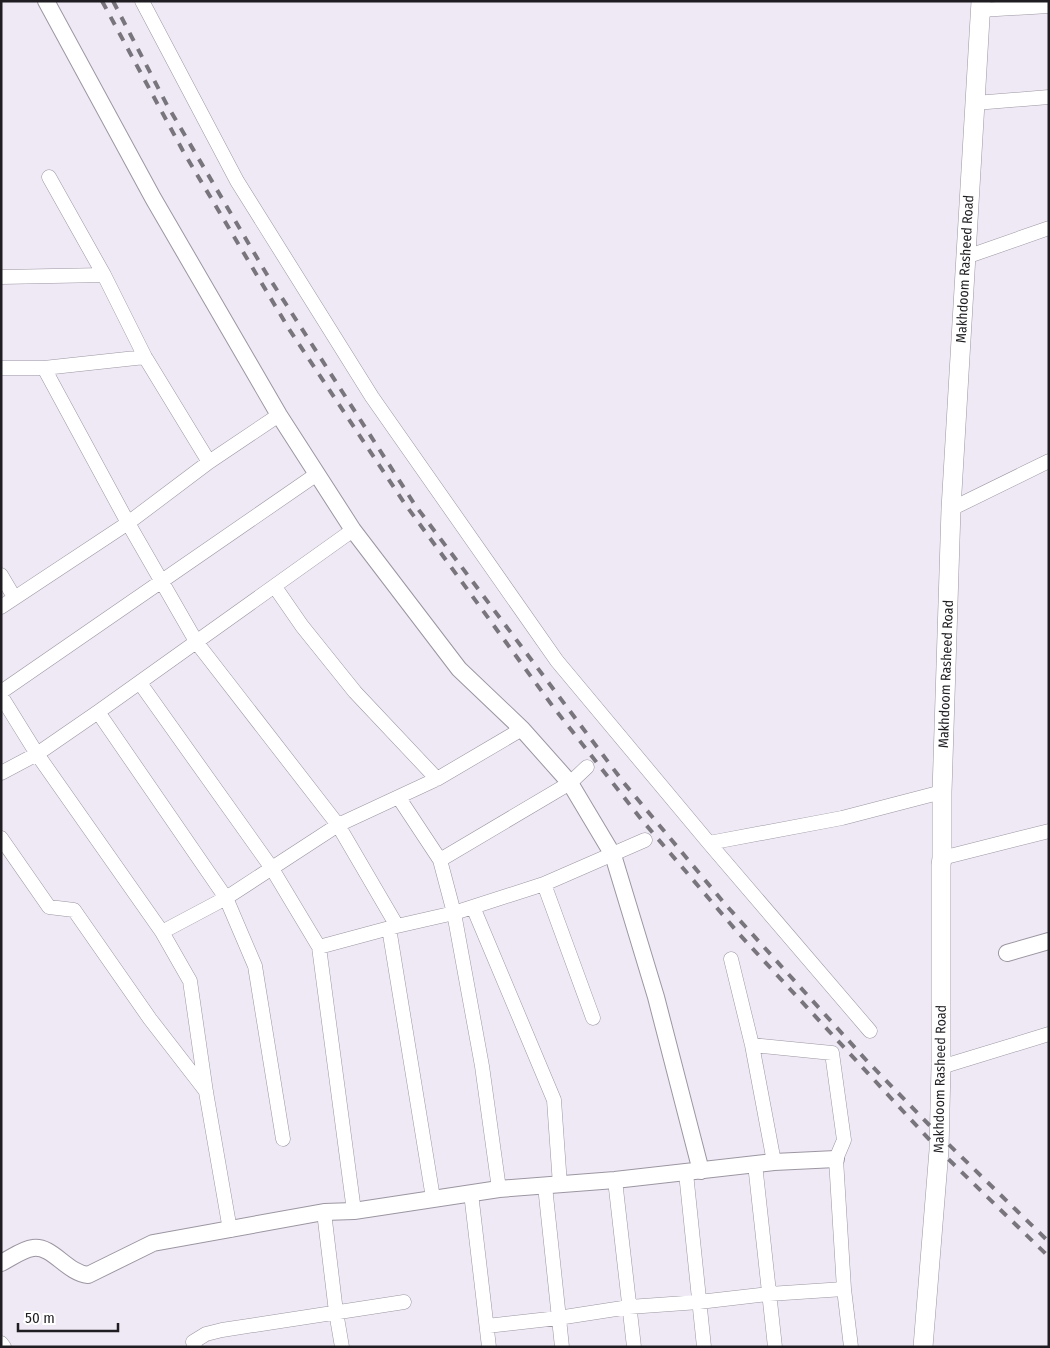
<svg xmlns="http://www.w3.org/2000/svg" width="1050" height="1348" font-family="'Fira Sans Condensed',sans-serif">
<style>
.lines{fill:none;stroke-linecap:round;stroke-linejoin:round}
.minor-casing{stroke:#9c96a2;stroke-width:15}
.tertiary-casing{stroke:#9c96a2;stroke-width:18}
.secondary-casing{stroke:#9c96a2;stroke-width:20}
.minor{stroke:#fff;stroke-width:14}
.tertiary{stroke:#fff;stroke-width:16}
.secondary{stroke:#fff;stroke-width:19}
.rail{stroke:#79757d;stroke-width:4;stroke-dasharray:9 9;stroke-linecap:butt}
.labels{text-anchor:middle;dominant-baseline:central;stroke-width:5;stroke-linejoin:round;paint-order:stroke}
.street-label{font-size:14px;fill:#1f1d21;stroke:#fff}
</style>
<rect width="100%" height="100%" fill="#efe9f5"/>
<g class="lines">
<!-- minor casing -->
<g class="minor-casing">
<path id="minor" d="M142 1 237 181 372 397 557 661 709 843 870 1031
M980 10 1049 6
M975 103 1049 97
M49 177 104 275 145 357 209 462
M966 257 1049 228
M1 277 104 275
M1 368H44L145 357
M44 368 128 523 197 643 338 825 397 926
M951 509 1049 461
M1 575 14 597
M275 587 302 626 355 692 437 779
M1 607 128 523 209 462 279 415
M140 683 271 867 319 947 354 1211
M1 692 317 474
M1 696 37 754 162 932 190 981 206 1092 230 1230
M98 712 226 898 255 966 283 1139
M1 773 37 754 98 712 353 530
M399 798 440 860 454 913 482 1066 499 1189
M1 838 49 907 74 910 150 1019 205 1090
M709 843 842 818 942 792
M942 858 1049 831
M440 860 570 783 587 767
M544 884 593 1018
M473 907 554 1100 560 1185
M389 928 433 1198
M162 932 226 898 338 825 437 779 522 729
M319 947 397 926 454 913 544 884 645 840
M731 959 752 1045 774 1162
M752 1045 832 1053 844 1140 836 1159 844 1289 851 1347
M941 1067 1049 1034
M755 1164 775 1347
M686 1173 704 1347
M615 1180 634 1347
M545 1186 562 1347
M471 1193 489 1347
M324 1212 336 1312 342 1347
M487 1326 558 1318 629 1307 699 1302 769 1294 844 1289
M1 1343 4 1347
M195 1347 193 1342 206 1334 222 1330 404 1302"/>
</g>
<!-- tertiary casing -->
<g class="tertiary-casing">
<path id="tertiary" d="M46 1 153 198 279 415 353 530 459 669 522 729 570 783 613 855 656 997 701 1171
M1007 953 1049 941
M1 1263C11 1258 23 1249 33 1248 52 1245 67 1273 88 1275L153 1243 324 1212 354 1211 499 1189 615 1180 774 1162 836 1159"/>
</g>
<!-- secondary casing -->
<g class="secondary-casing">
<path id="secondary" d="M923 1347 939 1150 941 1067V865L942 858V792L951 509 981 1"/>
</g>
<!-- minor -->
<use href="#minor" class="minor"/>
<!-- tertiary -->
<use href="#tertiary" class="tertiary"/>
<!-- secondary -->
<use href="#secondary" class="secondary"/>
<!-- rail -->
<path class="rail" d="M102 1 183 151 289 329 405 504 554 708 641 819 740 935 939 1150 1049 1257
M113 1 167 105 266 273 415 505 624 783 725 904 867 1061 940 1136 1049 1242"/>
</g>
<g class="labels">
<!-- street labels -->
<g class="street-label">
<text transform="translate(965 269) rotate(-87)">Makhdoom Rasheed Road</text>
<text transform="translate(946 674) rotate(-88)">Makhdoom Rasheed Road</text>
<text transform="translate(940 1079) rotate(-89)">Makhdoom Rasheed Road</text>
</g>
</g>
<!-- border -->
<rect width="1050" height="1348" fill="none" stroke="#1f1d21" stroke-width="5"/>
<!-- scale -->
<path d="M18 1323v8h100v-8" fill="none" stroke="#1f1d21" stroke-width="2.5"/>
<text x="25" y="1323" font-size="15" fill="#1f1d21" stroke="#ffffff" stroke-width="4" paint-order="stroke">50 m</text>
</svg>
